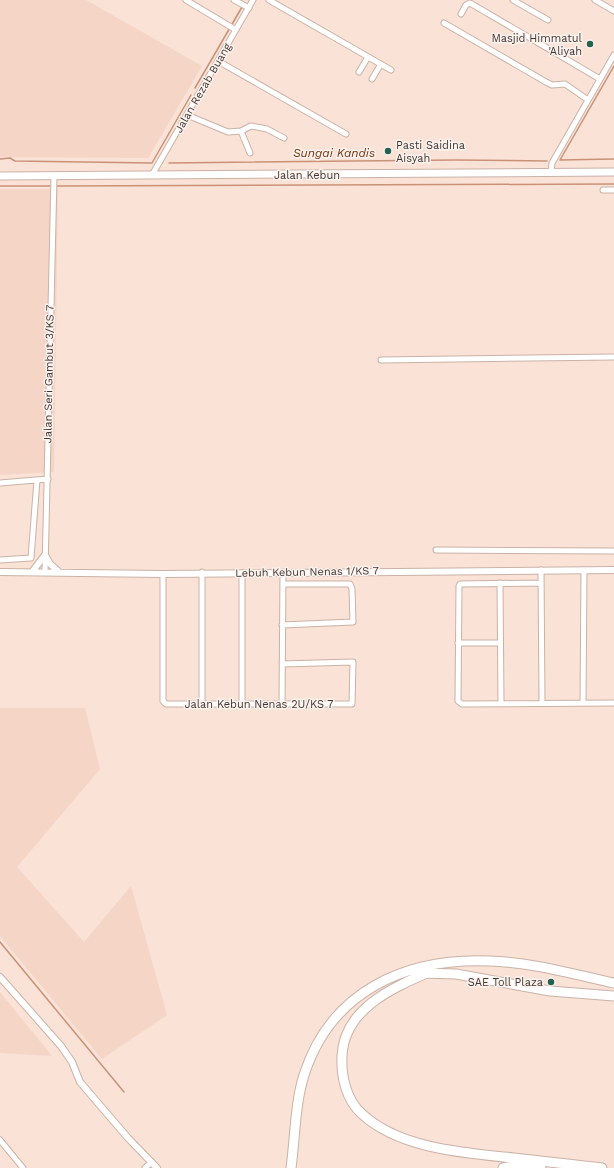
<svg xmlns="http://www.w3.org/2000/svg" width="614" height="1168" font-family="'Work Sans',sans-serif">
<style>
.built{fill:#f5d5c6}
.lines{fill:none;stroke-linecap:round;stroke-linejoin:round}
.stream{stroke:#c99278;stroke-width:1.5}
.minor-casing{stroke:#cab2a7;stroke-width:7}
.tertiary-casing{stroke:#cab2a7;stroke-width:8}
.secondary-casing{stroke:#cab2a7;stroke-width:9}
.motorway-casing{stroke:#cab2a7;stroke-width:11}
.minor{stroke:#fff;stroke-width:5}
.tertiary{stroke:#fff;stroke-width:6}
.secondary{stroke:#fff;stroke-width:7}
.motorway{stroke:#fff;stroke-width:9}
.poi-dot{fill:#25624e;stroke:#fcf2ee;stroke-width:1.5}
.labels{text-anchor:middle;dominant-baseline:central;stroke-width:3;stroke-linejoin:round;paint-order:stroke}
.poi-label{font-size:11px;fill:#423834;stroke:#fcf2ee;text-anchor:end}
.street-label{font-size:11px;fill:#423834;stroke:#fcf2ee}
.water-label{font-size:12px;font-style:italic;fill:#77330b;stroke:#fcf2ee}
</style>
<rect width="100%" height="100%" fill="#fae2d6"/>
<!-- built -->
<path class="built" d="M0 0H86L202 66 148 158 0 157Z
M0 189H58L54 472 0 475Z
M0 708H85L100 769 17 867 84 942 131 886 167 1015 102 1059 0 936Z
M0 992 52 1056 0 1053Z"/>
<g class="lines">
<!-- stream -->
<path class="stream" d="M195 88 242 7
M0 159 10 158 15 161 152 163 191 95
M560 160 614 66
M560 160 614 159
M169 163 455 160 547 161
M0 186H52
M56 186 614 184
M0 942 124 1092"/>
<!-- minor casing -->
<g class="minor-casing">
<path id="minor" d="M186 0 236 30
M234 0 249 8
M269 0 391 70
M513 0 548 20
M595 0 614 11
M461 14 466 5 470 3 600 79
M444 23 546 82 552 85 565 84 588 100
M218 61 346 134
M359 72 368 57
M372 79 381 64
M187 115 228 132 241 131 251 126 267 129 284 138
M241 131 250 153
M551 173 552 163 614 55
M152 175 253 0
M603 190H614
M381 360 614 357
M0 483 48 479
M436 550 614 551
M0 560 31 558 37 480
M541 570 542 703
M45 571 54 176
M242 573V705
M163 574V701L166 704H352L353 662 282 664
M500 583 501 704
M540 583 460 584 459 586 458 701 462 704 614 703
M282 625 353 622 352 589 350 584H283
M458 643H500
M583 703 584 570
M202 704V572
M282 705 283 572
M0 1140 23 1168
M145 1168 152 1162"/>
</g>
<!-- tertiary casing -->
<g class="tertiary-casing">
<path id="tertiary" d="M45 555 50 564 58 571
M0 572 163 574 614 570
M32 572 45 555
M0 977 61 1046 72 1062 80 1082 128 1138 157 1168"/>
</g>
<!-- secondary casing -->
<g class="secondary-casing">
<path id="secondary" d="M0 176 614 172"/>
</g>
<!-- motorway casing -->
<g class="motorway-casing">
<path id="motorway" d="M429 972C392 988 344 1009 342 1056 341 1076 346 1100 362 1114 400 1149 465 1153 514 1158 543 1161 573 1165 602 1168
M423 973 456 974 550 991 614 996
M291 1168C295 1139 295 1103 304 1075 331 991 405 958 489 961 531 962 573 974 614 983
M503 1168 517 1165 541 1168"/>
</g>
<!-- minor -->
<use href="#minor" class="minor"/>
<!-- tertiary -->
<use href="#tertiary" class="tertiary"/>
<!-- secondary -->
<use href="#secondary" class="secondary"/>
<!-- motorway -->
<use href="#motorway" class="motorway"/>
</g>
<!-- markers -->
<g class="poi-dot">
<circle cx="590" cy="44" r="4"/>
<circle cx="388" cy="151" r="4"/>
<circle cx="551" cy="982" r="4"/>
</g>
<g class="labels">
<!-- poi labels -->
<g class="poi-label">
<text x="582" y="38">Masjid Himmatul<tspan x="582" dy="13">'Aliyah</tspan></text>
<text x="396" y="145" text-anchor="start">Pasti Saidina<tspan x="396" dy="13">Aisyah</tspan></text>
<text x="543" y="982">SAE Toll Plaza</text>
</g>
<!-- street labels -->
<g class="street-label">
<text transform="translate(203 88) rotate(-60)">Jalan Rezab Buang</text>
<text x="307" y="175">Jalan Kebun</text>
<text transform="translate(49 374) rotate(-89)">Jalan Seri Gambut 3/KS 7</text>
<text transform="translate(307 572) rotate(-1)">Lebuh Kebun Nenas 1/KS 7</text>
<text x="259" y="704">Jalan Kebun Nenas 2U/KS 7</text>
</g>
<!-- water labels -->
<g class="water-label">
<text x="334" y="153">Sungai Kandis</text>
</g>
</g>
</svg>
